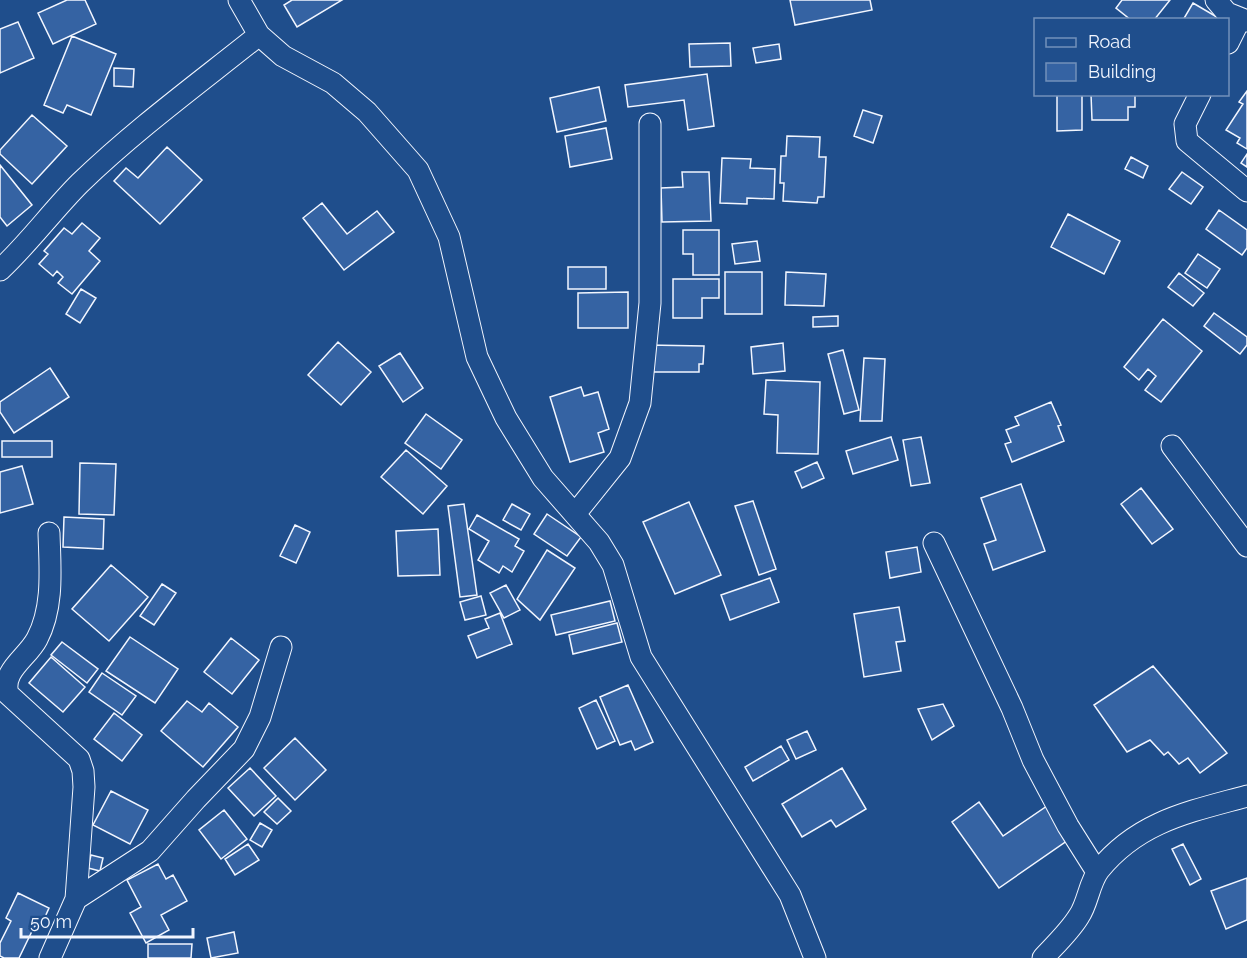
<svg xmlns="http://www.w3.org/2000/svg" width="1247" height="958" font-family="Raleway,sans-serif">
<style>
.building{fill:#3563a3;stroke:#f2f6ff;stroke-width:1.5}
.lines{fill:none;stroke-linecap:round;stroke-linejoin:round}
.street-casing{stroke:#f2f6ff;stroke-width:23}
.street{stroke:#1f4e8c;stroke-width:21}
</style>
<rect width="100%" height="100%" fill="#1f4e8c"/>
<!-- building -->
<path class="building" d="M67 0H85L96 24 53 44 38 13Z
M292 0H342L297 27 284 5Z
M790 0H870L872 10 795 25Z
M1122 0H1170L1154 20H1131L1116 8Z
M1193 3 1222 20H1183Z
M18 22 34 58 0 73V29Z
M72 36 116 54 91 115 67 105 63 113 44 105Z
M730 43 731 66 690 67 689 44Z
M779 44 781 59 756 63 753 48Z
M114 68 134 69 133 87 114 86Z
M707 74 714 126 688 130 684 100 628 107 625 85Z
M599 87 606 121 557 132 550 98Z
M1247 91V149L1237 143 1240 138 1226 130 1243 104 1239 102Z
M1057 94H1082V130L1057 131Z
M1091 94H1135V107H1128V120H1092Z
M863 110 882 116 873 143 854 136Z
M32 115 67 146 32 184 0 154V150Z
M606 128 612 159 570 167 565 136Z
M787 136 820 137 819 157H826L824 197H818L817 203 783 201 784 183H780L781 156H786Z
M167 147 202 180 160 224 114 181 126 168 138 178Z
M1247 154V167L1241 163Z
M1131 157 1148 166 1143 178 1125 169Z
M722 158 751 159 750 168 775 169 774 199 747 198V204L720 203Z
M0 165 32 205 7 226 0 217Z
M682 172H709L711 221 662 222 661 188 683 187Z
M1182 172 1203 187 1191 204 1169 189Z
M322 203 347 234 377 211 394 232 344 270 303 218Z
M1219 210 1247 230V248L1242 255 1206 229Z
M1068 214 1120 241 1104 274 1051 247Z
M82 223 100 238 89 251 100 261 72 294 58 283 63 277 57 271 53 276 39 264 48 254 44 251 64 228 72 234Z
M683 230H719V275H693V254H683Z
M757 241 760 261 735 264 732 244Z
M1198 254 1220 269 1207 288 1185 273Z
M568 267H606V289H568Z
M725 272H762V314H725Z
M786 272 826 274 824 306 785 305Z
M1179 273 1204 293 1193 306 1168 287Z
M673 279H719V298H702V318H673Z
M81 289 96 298 80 323 66 314Z
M628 292V328H578V293Z
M1214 313 1247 337V345L1240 354 1204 326Z
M838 316V326L813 327V317Z
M1163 319 1202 351 1161 402 1145 390 1156 376 1148 369 1139 380 1124 367Z
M338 342 371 372 341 405 308 375Z
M783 343 785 371 753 374 751 347Z
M647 345 704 346 703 364H699V372H647Z
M843 350 859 410 844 414 828 354Z
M400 353 423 388 403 402 379 366Z
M864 358 885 359 882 421H860Z
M50 368 69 397 14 433 0 412V402Z
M766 380 820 382 818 454 777 453 778 415 764 414Z
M581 387 584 396 598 392 609 429 598 433 604 452 570 462 550 397Z
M1051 402 1061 425 1058 426 1064 441 1012 462 1005 444 1011 442 1006 430 1019 425 1015 417Z
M426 414 462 440 441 469 405 443Z
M891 437 898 460 853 474 846 451Z
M921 437 930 483 911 486 903 440Z
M2 441H52V457H2Z
M406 450 447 486 423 514 381 477Z
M817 462 824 478 802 488 795 472Z
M80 463 116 464 114 515 79 514Z
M22 466 33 504 0 513V472Z
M1021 484 1045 551 993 570 984 544 996 540 981 498Z
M1141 488 1173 529 1152 544 1121 504Z
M753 501 776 569 759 575 735 506Z
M689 502 721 575 675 594 643 522Z
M464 504 477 595 460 597 448 506Z
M512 504 530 514 521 530 503 520Z
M547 514 581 537 567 556 534 534Z
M477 515 519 539 515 546 524 551 512 572 503 566 499 573 478 560 489 541 469 529Z
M64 517 104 519 103 549 63 547Z
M295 525 310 532 296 563 280 556Z
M438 529 440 575 398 576 396 531Z
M917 547 921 572 890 578 886 552Z
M547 550 575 568 540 620 517 599Z
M111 565 148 597 109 641 72 609Z
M770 578 779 602 730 620 721 595Z
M162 584 176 593 154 625 140 616Z
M506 585 520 610 504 618 490 593Z
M481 596 486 615 465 620 460 602Z
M610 601 615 621 556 635 551 615Z
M899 607 905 641 896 642 901 671 864 677 854 614Z
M500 613 512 644 477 658 468 636 489 628 485 619Z
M617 623 622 642 573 654 569 635Z
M130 637 178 669 155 703 106 671Z
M231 638 259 660 232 694 204 672Z
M62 642 98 669 87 683 51 655Z
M51 657 85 687 63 712 29 683Z
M1153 666 1227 753 1200 773 1188 758 1179 764 1168 752 1164 755 1150 740 1127 752 1094 705Z
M102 673 136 696 122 715 89 692Z
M628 685 653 742 635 750 631 741 620 745 600 697Z
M596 700 615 741 597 749 579 708Z
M187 701 202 712 209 703 238 727 203 767 161 731Z
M943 704 954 726 932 740 918 709Z
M114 713 142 735 122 761 94 739Z
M807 731 816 750 796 759 787 740Z
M295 738 326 770 295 800 264 768Z
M781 746 789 760 753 781 745 767Z
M250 768 276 796 254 816 228 788Z
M842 768 866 809 836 827 831 820 802 837 782 804Z
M111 791 148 810 130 844 93 825Z
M278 798 291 811 277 824 264 812Z
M979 802 1003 836 1047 806 1071 838 999 888 952 822Z
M224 810 247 839 221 859 199 830Z
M260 823 272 830 262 847 250 840Z
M248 844 259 860 235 875 225 859Z
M1183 844 1201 879 1190 885 1172 849Z
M91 855 103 858 100 871 88 868Z
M158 864 166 879 173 875 187 901 161 915 169 930 146 943 130 913 141 907 127 880Z
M1247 878V920L1226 929 1211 891Z
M18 893 49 908 40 928 35 925 19 958H4L0 956V943L11 921 6 918Z
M234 932 238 953 211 958 207 938Z
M148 944H192L191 958H148Z"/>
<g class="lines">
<!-- street casing -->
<g class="street-casing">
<path id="street" d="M239 0 259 35 283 56 333 83 367 112 418 170 449 237 477 357 506 418 543 478 599 542 613 565 641 657 790 895 815 958
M1216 0 1227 13 1247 21
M1228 43 1240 19
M1200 94 1185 124 1187 141 1247 191
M0 270C29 243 52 211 80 183 136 129 199 83 259 35
M1172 446 1247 546
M575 514 620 458 640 403 650 303V124
M49 533C50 568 54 607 37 639 27 658 1 671 8 694L79 759 83 771 84 787 76 899 50 958
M934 543 1012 708 1033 760 1068 826 1097 872
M76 899 150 851 196 799 244 749 260 717 281 647
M1043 958C1055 945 1070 931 1079 916 1088 903 1089 883 1099 870 1139 821 1189 812 1247 796"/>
</g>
<!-- street -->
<use href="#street" class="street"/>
</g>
<!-- legend -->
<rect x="1034" y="18" width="195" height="78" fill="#1f4e8c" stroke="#7391ba" stroke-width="1.5"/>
<rect x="1046" y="38" width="30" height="9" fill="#1f4e8c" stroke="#7391ba" stroke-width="1.5"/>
<text x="1088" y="48" font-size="18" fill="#f2f6ff">Road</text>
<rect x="1046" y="63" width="30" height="18" fill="#3563a3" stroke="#7391ba" stroke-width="1.5"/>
<text x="1088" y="78" font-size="18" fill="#f2f6ff">Building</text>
<!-- scale -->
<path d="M21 928v9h172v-9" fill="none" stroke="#f2f6ff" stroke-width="3"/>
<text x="30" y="928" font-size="18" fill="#f2f6ff" stroke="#1f4e8c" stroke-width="4.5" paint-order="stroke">50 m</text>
</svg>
